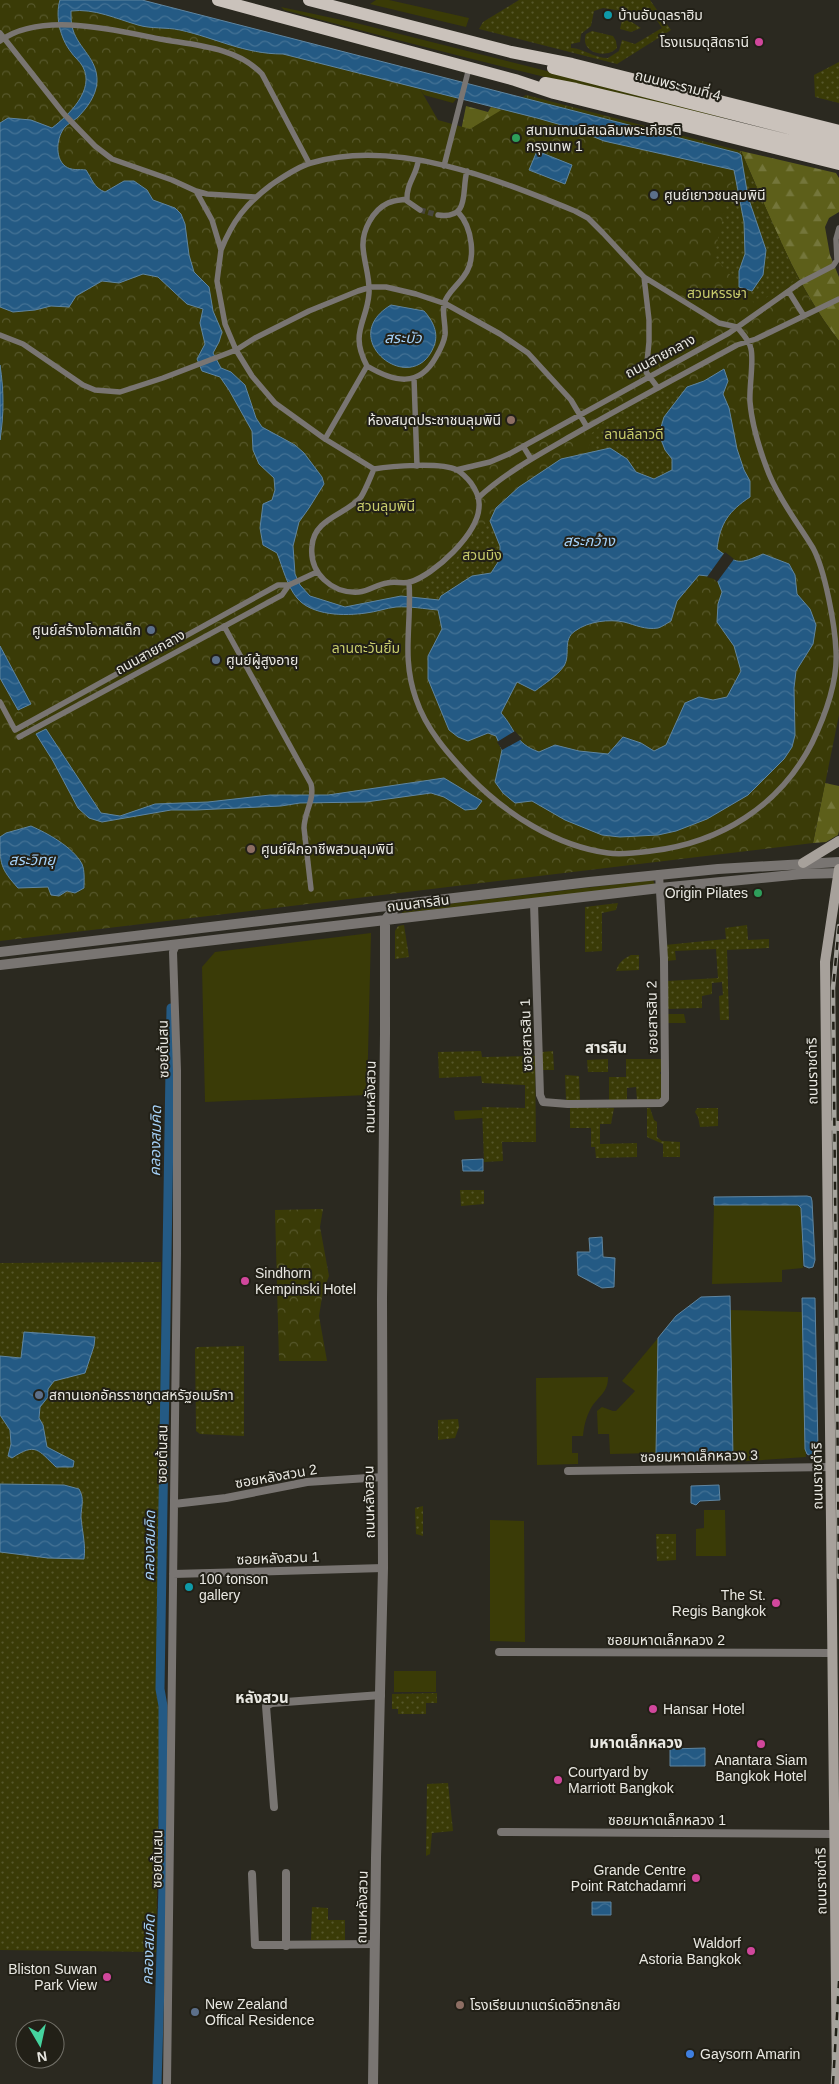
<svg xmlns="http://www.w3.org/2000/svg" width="839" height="2084" font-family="Arial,'Noto Sans Thai',sans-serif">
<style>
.grass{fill:#3a3b07}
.forest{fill:url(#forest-firs)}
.park{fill:url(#park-crowns)}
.garden{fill:url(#garden-dots);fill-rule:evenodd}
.water{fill:url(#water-waves);stroke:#5f85a0;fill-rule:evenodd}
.pier{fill:#2b2920}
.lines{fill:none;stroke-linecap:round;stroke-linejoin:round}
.canal{stroke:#245a84;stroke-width:9}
.pedestrian-tunnel{stroke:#48463d;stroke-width:5.5;stroke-dasharray:5.5 3;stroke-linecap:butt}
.pedestrian{stroke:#797572;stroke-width:5.5}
.minor{stroke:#797572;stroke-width:8}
.tertiary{stroke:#797572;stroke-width:10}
.secondary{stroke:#a7a19b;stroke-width:10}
.primary{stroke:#cac2bb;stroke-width:12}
.rail-casing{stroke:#a6a49d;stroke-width:4.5}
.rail{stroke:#222017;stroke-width:2.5;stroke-dasharray:8;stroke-linecap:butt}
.culture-dot{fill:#0f9aa8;stroke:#222017;stroke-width:2}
.hotel-dot{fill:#d1479c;stroke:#222017;stroke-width:2}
.leisure-dot{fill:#2e9e5b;stroke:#222017;stroke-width:2}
.service-dot{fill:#5c6f8a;stroke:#222017;stroke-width:2}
.education-dot{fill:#8d6e63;stroke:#222017;stroke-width:2}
.shop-dot{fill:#3f7fe0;stroke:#222017;stroke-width:2}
.labels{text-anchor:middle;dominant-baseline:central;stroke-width:4;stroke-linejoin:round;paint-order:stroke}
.poi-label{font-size:14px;fill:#e9e8e2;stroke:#222017;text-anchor:start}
.street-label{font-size:14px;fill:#e9e8e2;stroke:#222017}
.park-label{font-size:14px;fill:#c8cc6c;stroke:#222017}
.water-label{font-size:15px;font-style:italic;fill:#a4d0f7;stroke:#222017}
.neighbourhood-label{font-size:15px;font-weight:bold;fill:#e9e8e2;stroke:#222017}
</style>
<defs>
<pattern id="forest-firs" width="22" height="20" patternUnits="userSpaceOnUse" patternTransform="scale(1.25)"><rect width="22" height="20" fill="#5d5f1a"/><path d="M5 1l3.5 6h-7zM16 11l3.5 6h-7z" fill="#74763b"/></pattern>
<pattern id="park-crowns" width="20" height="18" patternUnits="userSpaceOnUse" patternTransform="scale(1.25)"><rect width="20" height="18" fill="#3a3b07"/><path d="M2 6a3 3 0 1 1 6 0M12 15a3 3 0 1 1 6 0" fill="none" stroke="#56572b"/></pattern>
<pattern id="garden-dots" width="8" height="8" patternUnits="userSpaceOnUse" patternTransform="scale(1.25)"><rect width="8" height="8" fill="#3a3b07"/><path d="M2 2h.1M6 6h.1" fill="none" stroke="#56572b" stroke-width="1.8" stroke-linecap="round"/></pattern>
<pattern id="water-waves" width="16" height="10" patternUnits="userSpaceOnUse" patternTransform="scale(1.25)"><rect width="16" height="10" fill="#245a84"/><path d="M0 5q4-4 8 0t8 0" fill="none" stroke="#447295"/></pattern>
</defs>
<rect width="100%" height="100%" fill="#2b2920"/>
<!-- grass -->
<path class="grass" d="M376 0H389L469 18 466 27 370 4Z
M281 7 356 23 773 128C608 95 446 53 284 10Z
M420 89 457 98 453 103 424 95Z
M653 880 655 885 402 913 404 909Z
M371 933 367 1095 205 1102 202 967 215 952Z
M667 1014H684L686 1023H667Z
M482 1110 483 1118 455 1120 454 1111Z
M798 1204 801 1208 803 1268 782 1270V1282L712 1284 714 1205Z
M730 1310 802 1312 806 1457 733 1462Z
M658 1338 656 1453 610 1454 609 1434H598L597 1411 602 1407 613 1411H616L635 1391 622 1381Z
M608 1377C608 1393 599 1395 591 1408 586 1417 584 1426 583 1436H572V1453H578V1464L537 1465 536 1378Z
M704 1510H725L726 1556H696V1529L704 1528Z
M490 1520 524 1521 525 1642 490 1641Z
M394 1671H436V1692H394Z"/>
<!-- forest -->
<path class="forest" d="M466 106 488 112 491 107 502 110 480 169 456 156Z
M741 151 836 173 839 178V212L829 218 825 227 830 255 839 277V341C795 285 770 216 741 151Z
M825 783 839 786V831L838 835 826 842 813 843Z"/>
<!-- park -->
<path class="park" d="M0 0H133L409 70 438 120 470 129 526 95 741 151C770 216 795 285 839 341V715L813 843 0 941Z
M323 1209 320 1227 329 1276 323 1291 319 1316 327 1361H279L275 1210Z"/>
<!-- garden -->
<path class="garden" d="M519 0H650L671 30 617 64 479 29 483 22ZM603 8 654 16 662 28 635 44 622 40 619 51 608 58C594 58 580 47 571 48V44L580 42 581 34 591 26 594 11Z
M622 20 630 21 641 28 631 32 620 29Z
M592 31 613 36 616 41 617 48C606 60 579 52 586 34Z
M839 62V103L815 97 814 75Z
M748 169 798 279 755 304 714 256 734 170Z
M687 387 678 401 665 450 672 459V470L654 479 636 472 627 459 588 453 591 434 605 420 664 390Z
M490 521 500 546V559L490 573 472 576 441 596 439 600 419 598 431 579 447 568 464 550 478 528Z
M618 903 616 910 602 913V951L585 952V907Z
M404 925 409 957 395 959V931L398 926Z
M747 925 748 940 769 939V948L727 950 729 1020H720L719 996 723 995 722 982 712 983V994L702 996V1008L667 1009V981L718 978 716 949 675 951 676 960 666 961 665 945 726 939 725 928Z
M631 955H639V970L616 971C619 962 623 959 631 955Z
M481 1051 482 1057 535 1056 536 1142H502L503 1161 484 1162 482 1107 525 1108V1085L482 1083 481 1076 439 1078 438 1052Z
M553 1051 554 1070H542V1052Z
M608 1059V1072H588L587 1060Z
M626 1059H662V1070L660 1073C664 1078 664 1094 660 1099L637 1100 636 1087 627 1088V1100H609V1077H626Z
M565 1075 579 1076 580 1100H566Z
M570 1107 614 1108 611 1124H600V1144L637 1143V1157L596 1158 595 1147H591V1128H570Z
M647 1108H650L654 1120 657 1122V1137L662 1141 680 1142V1157H663V1144L647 1137Z
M697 1108H718V1126L700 1127 698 1117 695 1112Z
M460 1190H484V1204L461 1206Z
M161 1262 160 1709 156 1952 0 1950V1263Z
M244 1346V1436L200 1434 196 1431 195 1349 197 1347Z
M458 1419 459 1427 455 1438 438 1440V1420Z
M423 1506V1536L416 1534 415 1508Z
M656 1534H676V1560L657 1561Z
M437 1693V1703H426V1714H398V1709H392V1694Z
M448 1783 453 1831 432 1833 430 1854 426 1856 427 1784Z
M312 1907 328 1908V1920H345V1940H311Z"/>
<!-- water -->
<path class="water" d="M60 0H142L738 153 741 155 748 197 766 250 763 275 752 291 739 287V271L745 254 744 222 734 170 604 141 572 128 537 118 283 54C244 54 216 38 180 30 166 27 151 29 138 25 117 19 94 8 71 11 71 18 71 24 73 30 79 49 98 59 97 82 96 96 87 108 77 118 73 121 68 124 65 127 57 136 54 157 65 166 71 171 79 169 86 170 92 179 94 188 105 192L124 181H134L147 190 153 200 175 208 181 214 185 224 189 255 194 272 209 287 213 311 222 332 219 342 213 353 221 368 231 372 245 385 256 418 262 427 295 445 304 453 322 477 324 484 309 508 299 522 293 546 295 574 300 585 310 596 345 607 401 596 439 600 441 596 472 576 491 573 500 559V546L490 521 496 508 519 487 561 459 610 448 627 459 636 472 654 479 672 470V459L665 450 659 434 664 417 687 387 704 381 724 369 728 381 723 394 729 408 737 449 744 470 750 481V497C729 511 720 523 717 549 738 565 739 564 763 554L789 564 795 575 797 594 810 609 816 625 813 644 796 671 794 688 795 735 792 747 784 759 748 795 707 819 676 831 658 835 620 837 602 835 565 820 532 801 515 803 503 793 495 782 502 750 496 736 488 733 468 741 458 737 449 730 428 679V656L442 629 438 610C425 609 410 606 396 607 386 608 376 612 366 613 345 616 312 616 297 598 287 586 283 568 277 553L263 545 260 528 263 504 272 500 275 490 274 478 259 464 253 450 252 431 229 390 220 377 202 371 197 359 205 344 200 323 203 309 187 304 158 277 143 274 119 283 102 281 76 296 69 307 51 306 35 310 13 312 0 307V123L8 118 31 120 52 128C69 115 95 90 83 67 80 61 74 57 71 52 60 38 55 16 60 0ZM699 575 716 577 722 592 718 604 717 622 734 646 741 671 727 697 713 700 699 697 685 703 666 745 654 751 641 743 623 737 608 754 579 751 555 745 539 752C514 743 517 731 501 713L517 682 535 691C544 684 557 676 564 666 571 654 562 640 575 631 589 621 609 619 624 622 636 625 645 630 658 628 662 627 667 623 671 621L677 601Z
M537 151 572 165 565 184 529 170Z
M391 305 424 311C433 321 439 333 434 346 413 400 334 339 391 305Z
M0 365C4 391 4 414 0 440Z
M0 646 31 704 18 710 0 678Z
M46 729 101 813 120 816 155 804 208 802 270 795H328L444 778 482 801 476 809 465 810 444 797 431 793 366 802 300 803 281 806 196 810H171L102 822 89 818 78 808 53 761 36 734Z
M31 826C47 833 73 847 82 864 85 871 84 881 84 888L75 893 67 891 59 896 51 895 48 887 18 888C0 868 0 864 0 837L6 833Z
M483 1159V1171H463L462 1160Z
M807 1196 811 1197 812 1201 815 1260 813 1267 809 1268 804 1266 801 1208 798 1205H714V1197Z
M602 1237 603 1257 615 1258 614 1287 602 1288 578 1275 577 1252H590L589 1238Z
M730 1296 733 1457 660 1459 656 1453 658 1338 676 1316 701 1297Z
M802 1298H815L818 1451 816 1455 811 1456 807 1454 805 1449Z
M24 1332 95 1337 94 1346 85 1373 54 1381 48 1389V1397L40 1407 39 1418 43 1425 47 1447 74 1461 73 1467H56C38 1450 36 1442 12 1458L8 1456 11 1444 10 1430 0 1415V1356L21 1358Z
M0 1484 64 1485 79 1489C85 1499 81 1507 81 1517 82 1531 86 1545 84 1559L48 1558 0 1552Z
M719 1485 720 1500 700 1501 696 1505 691 1503V1486Z
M705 1748V1766H670V1749Z
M592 1902H611V1915H592Z"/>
<!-- pier -->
<path class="pier" d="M725 552 734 559 717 582 714 579 707 577Z
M515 731 522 739 502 750 497 742Z"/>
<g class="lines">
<!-- canal -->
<path class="canal" d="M157 2084 163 1887V1706L160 1689 171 1008"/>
<!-- pedestrian-tunnel -->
<path class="pedestrian-tunnel" d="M420 210 438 215"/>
<!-- pedestrian -->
<path class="pedestrian" d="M0 33 64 114 95 146 112 159 172 180 196 191 212 220 221 250 217 281 225 324 236 350 252 376 275 403 325 439 374 469C370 478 366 489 361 497 346 515 314 518 312 546 309 573 332 594 359 592 369 591 378 584 387 583 395 581 403 584 410 582 434 575 478 534 479 507 480 498 476 490 471 483 467 478 462 473 457 470 441 462 391 466 374 469
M0 41C40 11 115 30 160 39 194 45 237 47 262 74L309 163
M418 161C417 175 406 183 407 201L420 210
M444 166 469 68
M196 191 207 194 255 197
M407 199C401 200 394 200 388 203 373 210 362 230 363 247 364 263 370 277 369 293 367 323 349 332 367 366 394 382 419 388 436 357 440 350 444 343 445 335 446 325 442 314 444 304 446 294 458 285 464 276 477 259 472 227 458 212
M438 215C471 219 461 192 467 171
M221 250C233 220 246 204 271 185 283 177 297 167 311 163 396 138 496 179 575 211L588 218 603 233 644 277 719 323 737 327C742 333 750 341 751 349 754 361 749 387 750 402 752 427 760 451 769 474 780 501 798 523 813 548 825 570 835 625 836 651 838 682 825 716 812 743 780 806 720 843 651 851 636 853 622 855 608 853 556 846 506 814 470 777 448 754 426 729 416 699 401 656 412 625 409 582
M644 277 649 320V342L646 372 658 388
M789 292 804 316
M0 335 23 344 83 385 95 390 120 392 163 378 236 350 255 338 309 311 358 291 371 287H386L416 294 446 304 500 334 528 353 571 400 587 427
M414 378 417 466
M325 439 367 366
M523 446 531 459
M456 470 490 462 509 454 729 333 800 283 833 266 837 260 836 239 839 228
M478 498C506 472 540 454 573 435 627 404 682 375 737 345L756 339 839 299
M224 626 311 784C315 799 304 813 304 828L311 889
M0 702 15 730 278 585H289L317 572
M19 737 282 595 289 585"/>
<!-- minor -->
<path class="minor" d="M534 903 540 1095 543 1102 568 1104 661 1103 665 1099V1072L664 959 659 874
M568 1471 830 1467
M174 1504 226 1498 307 1482 383 1477
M173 1574 383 1568
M499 1652 832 1653
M274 1807 266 1706 272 1703 381 1695
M501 1832 834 1834
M252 1874 255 1945 375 1944
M286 1946V1873
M167 2084 177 1253V1071L173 952 176 945"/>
<!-- tertiary -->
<path class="tertiary" d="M0 952 589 882 718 869 839 862
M0 965 660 888 802 874 839 873
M373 2084 376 1858 383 1568 382 1299 385 1034V920L399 904"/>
<!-- secondary -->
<path class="secondary" d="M803 863 839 841
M827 1125 839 1126
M837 2084 825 962 839 869"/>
<!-- primary -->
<path class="primary" d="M218 0 515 80 554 93 839 164
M309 0 511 52 572 64 839 131
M553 68 839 141
M545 83 576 89 662 109 839 153"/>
<!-- rail casing -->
<g class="rail-casing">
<path id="rail" d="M839 926 833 988 839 1577
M833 2084 839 1981"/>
</g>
<!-- rail -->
<use href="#rail" class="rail"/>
</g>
<!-- markers -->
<g class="culture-dot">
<circle cx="608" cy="15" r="5"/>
<circle cx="189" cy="1587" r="5"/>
</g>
<g class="hotel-dot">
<circle cx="759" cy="42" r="5"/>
<circle cx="245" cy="1281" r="5"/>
<circle cx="776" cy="1603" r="5"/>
<circle cx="653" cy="1709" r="5"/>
<circle cx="761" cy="1744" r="5"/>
<circle cx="558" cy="1780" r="5"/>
<circle cx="696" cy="1878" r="5"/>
<circle cx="751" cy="1951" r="5"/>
<circle cx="107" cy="1977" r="5"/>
</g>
<g class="leisure-dot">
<circle cx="516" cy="138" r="5"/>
<circle cx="758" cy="893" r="5"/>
</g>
<g class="service-dot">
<circle cx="654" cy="195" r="5"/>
<circle cx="151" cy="630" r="5"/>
<circle cx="216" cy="660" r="5"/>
<circle cx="39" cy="1395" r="5"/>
<circle cx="195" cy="2012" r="5"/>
</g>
<g class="education-dot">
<circle cx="511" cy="420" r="5"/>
<circle cx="251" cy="849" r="5"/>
<circle cx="460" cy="2005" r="5"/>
</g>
<circle class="shop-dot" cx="690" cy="2054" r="5"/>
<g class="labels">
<!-- poi labels -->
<g class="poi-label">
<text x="618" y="15">บ้านอับดุลราฮิม</text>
<text x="749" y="42" text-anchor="end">โรงแรมดุสิตธานี</text>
<text x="526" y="130">สนามเทนนิสเฉลิมพระเกียรติ<tspan x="526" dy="16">กรุงเทพ 1</tspan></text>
<text x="664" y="195">ศูนย์เยาวชนลุมพินี</text>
<text x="501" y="420" text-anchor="end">ห้องสมุดประชาชนลุมพินี</text>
<text x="141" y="630" text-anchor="end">ศูนย์สร้างโอกาสเด็ก</text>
<text x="226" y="660">ศูนย์ผู้สูงอายุ</text>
<text x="261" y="849">ศูนย์ฝึกอาชีพสวนลุมพินี</text>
<text x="748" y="893" text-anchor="end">Origin Pilates</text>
<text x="255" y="1273">Sindhorn<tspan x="255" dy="16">Kempinski Hotel</tspan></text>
<text x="49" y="1395">สถานเอกอัครราชทูตสหรัฐอเมริกา</text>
<text x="199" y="1579">100 tonson<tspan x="199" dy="16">gallery</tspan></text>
<text x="766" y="1595" text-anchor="end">The St.<tspan x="766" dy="16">Regis Bangkok</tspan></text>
<text x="663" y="1709">Hansar Hotel</text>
<text x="761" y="1760" text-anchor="middle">Anantara Siam<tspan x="761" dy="16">Bangkok Hotel</tspan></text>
<text x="568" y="1772">Courtyard by<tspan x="568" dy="16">Marriott Bangkok</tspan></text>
<text x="686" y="1870" text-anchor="end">Grande Centre<tspan x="686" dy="16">Point Ratchadamri</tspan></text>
<text x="741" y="1943" text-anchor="end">Waldorf<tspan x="741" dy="16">Astoria Bangkok</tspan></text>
<text x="97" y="1969" text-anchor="end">Bliston Suwan<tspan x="97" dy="16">Park View</tspan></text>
<text x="205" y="2004">New Zealand<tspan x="205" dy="16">Offical Residence</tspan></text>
<text x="470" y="2005">โรงเรียนมาแตร์เดอีวิทยาลัย</text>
<text x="700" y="2054">Gaysorn Amarin</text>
</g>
<!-- street labels -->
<g class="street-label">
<text transform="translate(678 85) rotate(14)">ถนนพระรามที่ 4</text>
<text transform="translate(660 356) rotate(-28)">ถนนสายกลาง</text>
<text transform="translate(150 652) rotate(-29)">ถนนสายกลาง</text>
<text transform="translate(418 903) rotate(-7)">ถนนสารสิน</text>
<text transform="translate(652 1017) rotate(-91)">ซอยสารสิน 2</text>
<text transform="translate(526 1035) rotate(-92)">ซอยสารสิน 1</text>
<text transform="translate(163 1049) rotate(-91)">ซอยต้นสน</text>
<text transform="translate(812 1071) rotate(-91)">ถนนราชดำริ</text>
<text transform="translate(370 1097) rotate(-89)">ถนนหลังสวน</text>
<text transform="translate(162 1454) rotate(-89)">ซอยต้นสน</text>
<text transform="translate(699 1456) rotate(-1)">ซอยมหาดเล็กหลวง 3</text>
<text transform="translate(276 1476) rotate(-10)">ซอยหลังสวน 2</text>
<text transform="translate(817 1476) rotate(-91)">ถนนราชดำริ</text>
<text transform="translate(369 1502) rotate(-91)">ถนนหลังสวน</text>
<text transform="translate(278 1558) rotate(-2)">ซอยหลังสวน 1</text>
<text x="666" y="1640">ซอยมหาดเล็กหลวง 2</text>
<text x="667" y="1820">ซอยมหาดเล็กหลวง 1</text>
<text transform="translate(157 1859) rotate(-89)">ซอยต้นสน</text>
<text transform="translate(821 1881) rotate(-91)">ถนนราชดำริ</text>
<text transform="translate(362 1907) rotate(-89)">ถนนหลังสวน</text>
</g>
<!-- park labels -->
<g class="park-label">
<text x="717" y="293">สวนหรรษา</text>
<text x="634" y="434">ลานลีลาวดี</text>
<text x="386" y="506">สวนลุมพินี</text>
<text x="482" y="555">สวนบึง</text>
<text x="366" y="648">ลานตะวันยิ้ม</text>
</g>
<!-- water labels -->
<g class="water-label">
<text x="403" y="337">สระบัว</text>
<text x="589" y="540">สระกว้าง</text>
<text x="32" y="859">สระวิทยุ</text>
<text transform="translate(155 1141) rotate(-89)">คลองสมคิด</text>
<text transform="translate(149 1546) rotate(-89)">คลองสมคิด</text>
<text transform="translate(148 1950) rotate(-88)">คลองสมคิด</text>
</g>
<!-- neighbourhood labels -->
<g class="neighbourhood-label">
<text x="606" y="1047">สารสิน</text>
<text x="262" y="1697">หลังสวน</text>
<text x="636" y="1742">มหาดเล็กหลวง</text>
</g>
</g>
<!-- north arrow -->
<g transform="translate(40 2044) rotate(171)"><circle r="24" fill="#222017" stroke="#727068"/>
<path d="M0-4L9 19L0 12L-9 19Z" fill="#45d49f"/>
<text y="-8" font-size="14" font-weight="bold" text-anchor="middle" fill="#e9e8e2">N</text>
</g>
</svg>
